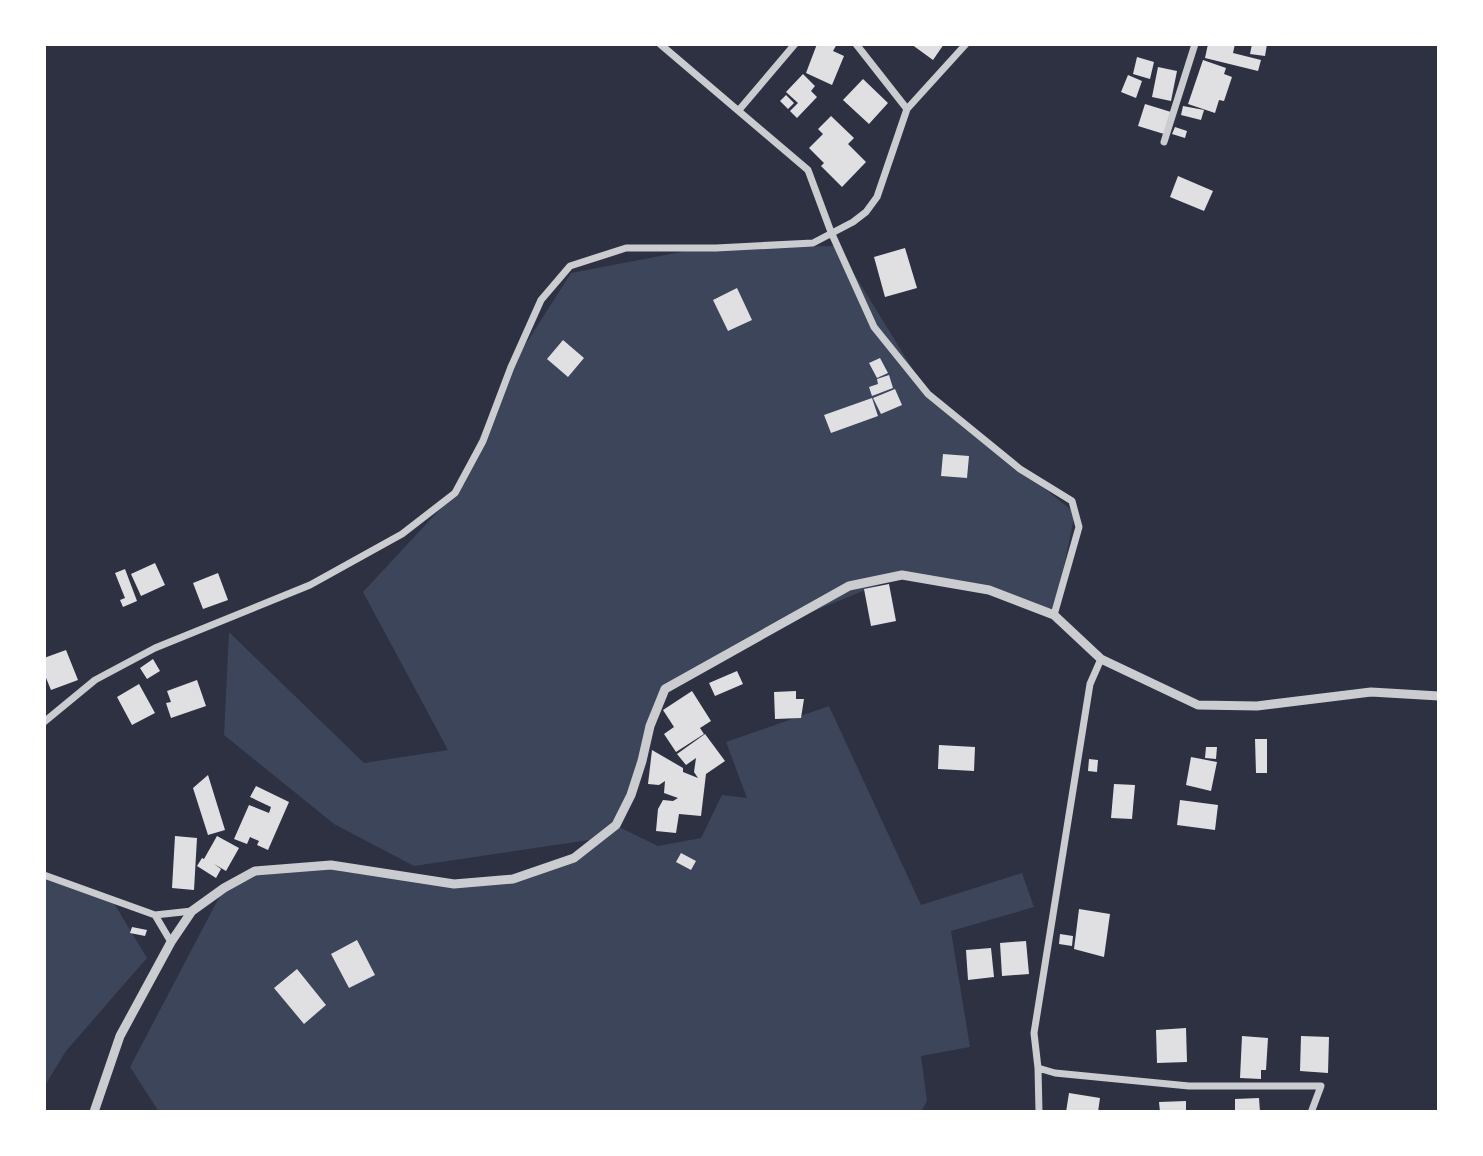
<svg xmlns="http://www.w3.org/2000/svg" width="1483" height="1156" font-family="'Exo 2',sans-serif">
<style>
.green{fill:#3c4559}
.building{fill:#e0e0e3}
.lines{fill:none;stroke-linecap:round;stroke-linejoin:round}
.minor{stroke:#caccd0;stroke-width:7}
.tertiary{stroke:#caccd0;stroke-width:9}
</style>
<rect width="100%" height="100%" fill="#2d3142"/>
<!-- green -->
<path class="green" d="M837 246 928 394 1075 513 1054 615 969 587 902 575 770 629 665 689 617 826 658 846 701 838 722 795 747 798 726 742 829 706 921 905 1022 873 1034 907 951 931 970 1047 921 1056 927 1101 921 1112H159L130 1067 224 888 271 869 331 865 454 884 513 879 574 858 596 839 414 866 334 824 224 735 229 632 364 763 448 750 363 592 455 493 511 367 571 273 702 248Z
M44 872 112 900 147 958 66 1051 44 1087Z"/>
<!-- building -->
<path class="building" d="M817 44H837L833 51 844 56 832 85 806 73Z
M911 44H944L933 60Z
M1208 44H1235L1233 53 1261 60 1258 71 1205 58Z
M1252 44H1267L1265 56 1250 54Z
M1137 57 1154 62 1150 79 1133 74Z
M1203 60 1226 68 1224 74 1232 77 1224 101 1219 100 1215 113 1188 104Z
M1158 67 1177 71 1171 101 1152 97Z
M803 74 815 86 811 91 817 97 797 118 790 111 798 103 786 92Z
M1128 75 1142 81 1136 98 1121 92Z
M863 79 888 103 869 124 843 100Z
M786 95 794 103 788 109 780 101Z
M1145 104 1171 112 1164 134 1138 126Z
M1183 106 1204 110 1201 120 1181 115Z
M831 116 854 138 848 144 866 162 842 187 821 166 824 163 809 148 823 134 818 129Z
M1175 127 1187 131 1185 138 1172 134Z
M1178 176 1213 191 1204 211 1170 197Z
M905 248 917 288 885 297 874 257Z
M737 288 752 320 728 331 713 300Z
M563 340 584 358 568 377 547 359Z
M880 358 888 373 877 378 869 363Z
M889 375 893 388 872 396 869 387 878 384 877 379Z
M895 389 902 405 881 414 873 398Z
M872 398 878 416 831 433 824 415Z
M943 454 969 456 967 478 941 476Z
M155 563 165 585 141 596 131 574Z
M125 569 137 601 123 607 120 600 125 598 115 573Z
M218 573 228 600 203 609 193 583Z
M889 584 896 621 871 626 864 589Z
M66 650 78 680 51 690 44 673V658Z
M153 659 160 671 147 679 140 668Z
M737 671 743 684 715 696 709 683Z
M197 680 206 706 171 718 166 703 171 702 167 691Z
M139 684 155 713 132 725 117 697Z
M692 691 711 721 700 728 704 734 676 752 664 734 674 727 663 710Z
M796 691V699H804L801 718 775 719 774 692Z
M705 734 725 761 706 774 701 816 679 814 676 833 656 831 658 809 663 800 673 801 678 798 664 793 665 781 659 785 648 784 652 750 683 768V772L698 778 694 772 696 758 686 765 677 754Z
M1255 739H1267V773H1256Z
M939 745 975 747 974 771 938 769Z
M1206 747H1217L1216 759 1205 758Z
M1191 757 1217 762 1211 791 1186 785Z
M1089 759 1098 760 1097 772 1088 771Z
M208 775 225 830 208 835 193 788Z
M1114 784 1135 785 1132 819 1111 818Z
M256 786 289 802 268 850 257 845 259 841 250 837 247 844 234 839 249 805 269 813 271 807 250 797Z
M1180 800 1218 805 1215 830 1177 825Z
M175 836 197 838 194 890 172 888Z
M217 836 239 848 226 871 214 864 221 869 216 878 197 866 202 858 204 859Z
M681 853 696 861 691 870 676 862Z
M1079 909 1110 914 1104 957 1074 949Z
M132 927 147 930 145 936 130 933Z
M1060 934 1073 936 1072 946 1059 944Z
M357 940 375 975 349 988 331 954Z
M1026 941 1029 974 1002 976 1000 943Z
M991 948 994 977 968 980 966 950Z
M297 969 326 1005 304 1024 274 988Z
M1186 1028 1187 1062 1157 1063 1156 1030Z
M1242 1036 1268 1038 1266 1070H1261V1079L1240 1078Z
M1301 1036 1329 1037 1328 1073 1300 1071Z
M1069 1093 1100 1098 1098 1112H1066Z
M1259 1098 1260 1112H1235V1099Z
M1186 1101V1112H1160L1159 1102Z"/>
<g class="lines">
<!-- minor -->
<path class="minor" d="M660 44 808 170 831 232 874 327 928 394 1020 469 1072 501 1079 527 1054 615
M856 44 907 109
M739 110 795 44
M1164 142 1195 44
M1101 659 1090 684 1034 1033 1038 1068 1055 1073 1189 1086H1321L1312 1110 1313 1112
M44 722 95 680 155 648 310 585 402 534 455 493 483 441 511 367 541 300 570 266 626 248H716L813 243 853 222 866 212 877 197 907 109 966 44
M44 875 155 915 171 942
M155 915 192 911
M1038 1068 1039 1112"/>
<!-- tertiary -->
<path class="tertiary" d="M94 1112 120 1036 171 942 192 911 224 888 255 871 331 865 454 884 513 879 574 858 616 825 631 795 642 761 650 726 665 689 849 586 902 575 989 590 1054 615 1101 659 1198 705 1257 706 1371 692 1439 696"/>
</g>
<!-- border -->
<rect width="1483" height="1156" fill="none" stroke="#ffffff" stroke-width="92"/>
</svg>
